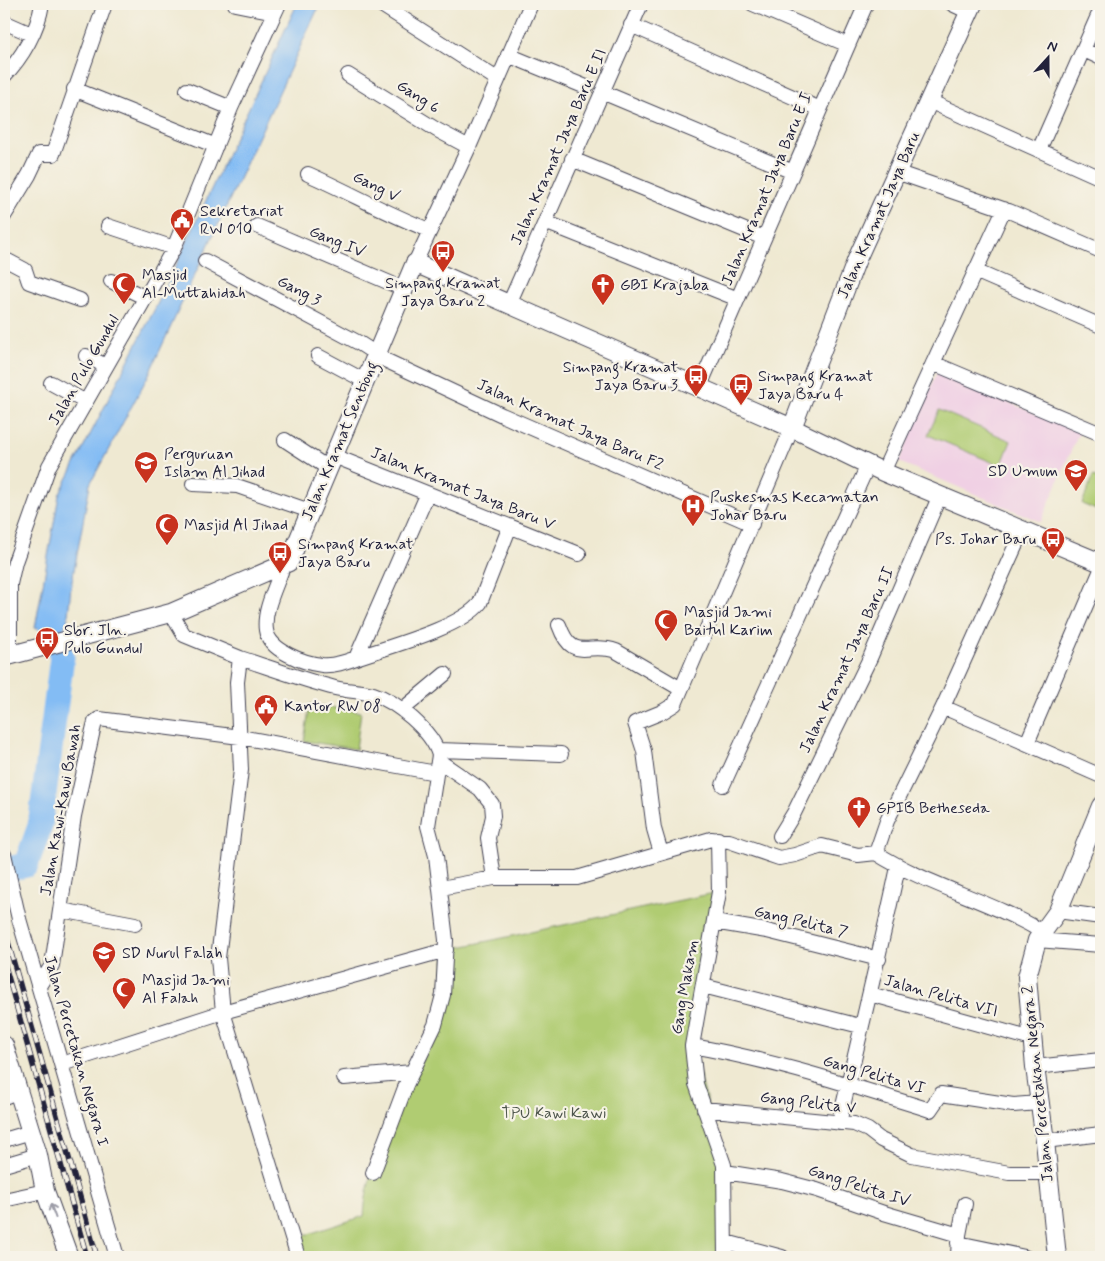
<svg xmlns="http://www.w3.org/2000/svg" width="1105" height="1261" font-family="Mynerve,sans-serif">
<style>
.built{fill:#f0d0e4}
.green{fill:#b0cc72;stroke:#697756}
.water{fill:#83bcf4;stroke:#526f98}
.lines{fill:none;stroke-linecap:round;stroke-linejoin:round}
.river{stroke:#83bcf4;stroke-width:25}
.minor-casing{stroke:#414052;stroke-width:16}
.tertiary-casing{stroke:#414052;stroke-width:20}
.minor{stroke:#fff;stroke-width:14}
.tertiary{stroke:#fff;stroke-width:18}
.rail-casing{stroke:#22223b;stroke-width:5.5}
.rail{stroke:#f7f3e8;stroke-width:4;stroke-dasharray:11;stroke-linecap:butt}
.oneway{stroke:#9c9ca7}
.labels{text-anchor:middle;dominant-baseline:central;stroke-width:4.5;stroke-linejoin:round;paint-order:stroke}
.street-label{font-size:16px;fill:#22223b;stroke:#f7f3e8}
.poi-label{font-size:16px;fill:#22223b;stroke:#f7f3e8;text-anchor:start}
.park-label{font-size:16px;fill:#4d554c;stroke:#f7f3e8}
</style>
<rect width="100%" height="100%" fill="#f7f3e8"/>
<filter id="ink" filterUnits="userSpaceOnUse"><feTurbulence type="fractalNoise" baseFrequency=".02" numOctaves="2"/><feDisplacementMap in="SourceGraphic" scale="10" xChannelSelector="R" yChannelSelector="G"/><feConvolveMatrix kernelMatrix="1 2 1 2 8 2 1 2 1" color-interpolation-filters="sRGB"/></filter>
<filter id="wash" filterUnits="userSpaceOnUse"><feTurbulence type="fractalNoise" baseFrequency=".0096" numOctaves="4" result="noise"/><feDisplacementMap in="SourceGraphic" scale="20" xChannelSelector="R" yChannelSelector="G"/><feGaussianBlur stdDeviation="1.12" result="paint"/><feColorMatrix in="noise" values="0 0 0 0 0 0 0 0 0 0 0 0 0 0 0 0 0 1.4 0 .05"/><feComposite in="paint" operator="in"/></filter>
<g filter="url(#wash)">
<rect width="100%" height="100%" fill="#efe9d2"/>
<!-- built -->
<path class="built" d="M937 372 1079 432 1041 522 899 462Z"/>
<!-- green -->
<path class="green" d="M939 410 1011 441 1001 466 928 435Z
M1093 476 1101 479V512L1082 504Z
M310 704 361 712 356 749 304 741Z
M719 892 692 1046 724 1165V1257H298L293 1239 364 1216C367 1150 415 1088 435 1026 442 1002 442 974 446 950Z"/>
<!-- water -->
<path class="water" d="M297 4H320L148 376 90 484 71 587 67 625 35 628 59 495 164 291Z"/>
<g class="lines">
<!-- river -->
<path class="river" d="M4 870 26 865 40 826 62 657 51 627 57 594"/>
</g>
</g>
<g filter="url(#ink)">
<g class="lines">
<!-- minor casing -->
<g class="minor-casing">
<path id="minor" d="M235 4 275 12
M380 4 497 79
M753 4 848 45
M952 4 969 12
M4 22 31 34
M631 25 820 109
M1084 50 1101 58
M508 55 586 87
M348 75 437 130 469 147
M4 76C22 58 38 30 42 4
M74 89 216 146
M187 90 231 108
M602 92 793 172
M929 101 1101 178
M1039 150 1101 9
M572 159 764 238
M896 172 1009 211 1101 251
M308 174C349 192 387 214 429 230
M4 216 29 175 39 154H53L105 4
M545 222 738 299
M108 226 174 248
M257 226 404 289
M8 261 25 270 29 282 80 300
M205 261 359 343 387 361 502 415 752 524
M415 263 469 147 531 4
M975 271 1101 326
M111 281 146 298
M509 304 641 4
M86 356 106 366
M318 356 365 381
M933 363 1101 434
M51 383 84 401
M699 388 866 4
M285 440 328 468
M334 456 579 554
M883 472 1004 209
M193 484 237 486 310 511
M283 566C277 585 263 610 266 630 269 651 304 663 322 665 334 666 345 662 356 658L427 495
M171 613 184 635 240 658 237 682 241 770 218 958 223 1012 298 1257
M559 625C573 664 588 641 616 651L681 689
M10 656V584L15 562 49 466 174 248 231 108 279 4
M240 658C271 668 303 680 335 688 347 691 361 691 373 694 396 701 432 731 439 755L428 826 436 856 446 940 443 995 435 1025 406 1085 373 1173
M356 658C387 647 461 628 480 603L510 526
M943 707 1101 776
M402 710 445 674
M1027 743 1101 570
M438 750 561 754
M439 761 480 789 492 804 493 816 488 838 494 878
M723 785 868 465
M780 836 794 813 870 658 940 495
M718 839 719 892 692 1046 696 1084 724 1165 725 1257
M661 853 654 829 644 751 635 723 662 712 675 704 792 428
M876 853 887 821 943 707 1023 529
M876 853C928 886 989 900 1043 932
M4 854 19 919 117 1257
M441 888 494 878H577L711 839 729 841 779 858 795 855 822 846 858 855 876 853
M61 910 135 924
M1058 911 1101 917
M714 922 767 931 879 959
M1037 940 1101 945
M39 986 52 965 74 816 93 730 95 722 99 719 240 737 436 773
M703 986 860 1026
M870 994 1032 1039
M692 1046C773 1060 852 1086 930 1110L941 1094 1013 1105 1039 1103
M62 1064 223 1012 446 950
M1035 1067 1101 1060
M344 1078 412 1072
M4 1097 17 1092
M704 1109 854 1124 868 1130 881 1140 912 1155 1009 1173H1048
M839 1123C859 1037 880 953 898 867
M4 1140 31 1132
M1045 1141 1101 1134
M4 1165 38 1155
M725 1172 782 1181 817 1190 884 1213 959 1235 958 1257
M4 1200 45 1191
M959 1235 965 1204
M726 1242 782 1257
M958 1243 1025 1257"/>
</g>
<!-- tertiary casing -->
<g class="tertiary-casing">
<path id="tertiary" d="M792 428 857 259 973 4
M4 657 171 613 289 562 415 263 792 428 883 472 1101 563
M4 1045 38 1155 45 1191 69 1257
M1057 1257 1045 1141 1035 1067 1027 977 1037 940 1058 911 1101 806"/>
</g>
<!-- minor -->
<use href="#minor" class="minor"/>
<!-- tertiary -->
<use href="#tertiary" class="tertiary"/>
<!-- rail casing -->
<g class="rail-casing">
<path id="rail" d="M4 928 97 1257
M4 962 87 1257"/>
</g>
<!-- rail -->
<use href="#rail" class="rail"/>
</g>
<!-- one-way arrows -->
<defs><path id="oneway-shaft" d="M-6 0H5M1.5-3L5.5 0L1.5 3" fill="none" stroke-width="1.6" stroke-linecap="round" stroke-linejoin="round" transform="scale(1.25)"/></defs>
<use class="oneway" href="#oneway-shaft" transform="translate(53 1211) rotate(-110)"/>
</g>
<!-- icons -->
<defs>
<g id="civic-pin" transform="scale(1.25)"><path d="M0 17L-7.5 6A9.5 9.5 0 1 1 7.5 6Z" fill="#c8321e" stroke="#f7f3e8"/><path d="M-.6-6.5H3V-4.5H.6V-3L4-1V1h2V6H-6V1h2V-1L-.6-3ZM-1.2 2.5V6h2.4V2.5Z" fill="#fff"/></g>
<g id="bus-pin" transform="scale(1.25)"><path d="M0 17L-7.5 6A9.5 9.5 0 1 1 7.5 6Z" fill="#c8321e" stroke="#f7f3e8"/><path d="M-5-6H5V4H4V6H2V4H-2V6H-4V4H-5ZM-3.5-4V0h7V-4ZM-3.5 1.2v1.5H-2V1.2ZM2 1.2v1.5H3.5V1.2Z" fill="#fff"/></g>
<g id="mosque-pin" transform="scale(1.25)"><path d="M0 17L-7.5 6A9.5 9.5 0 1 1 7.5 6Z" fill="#c8321e" stroke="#f7f3e8"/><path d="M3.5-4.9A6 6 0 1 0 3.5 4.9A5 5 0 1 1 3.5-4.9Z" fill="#fff"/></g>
<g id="church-pin" transform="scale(1.25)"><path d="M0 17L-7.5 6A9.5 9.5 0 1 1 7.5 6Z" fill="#c8321e" stroke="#f7f3e8"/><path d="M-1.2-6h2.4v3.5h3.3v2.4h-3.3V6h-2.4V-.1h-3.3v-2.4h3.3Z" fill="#fff"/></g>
<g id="school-pin" transform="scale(1.25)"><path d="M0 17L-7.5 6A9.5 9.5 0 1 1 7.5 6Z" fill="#c8321e" stroke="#f7f3e8"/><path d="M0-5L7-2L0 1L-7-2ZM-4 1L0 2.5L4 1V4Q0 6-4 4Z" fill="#fff"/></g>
<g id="hospital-pin" transform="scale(1.25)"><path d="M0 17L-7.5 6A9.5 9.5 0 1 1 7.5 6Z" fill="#c8321e" stroke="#f7f3e8"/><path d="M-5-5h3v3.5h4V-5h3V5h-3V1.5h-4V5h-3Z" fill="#fff"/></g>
</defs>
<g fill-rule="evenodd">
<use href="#civic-pin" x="182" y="220"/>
<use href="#bus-pin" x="443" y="252"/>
<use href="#mosque-pin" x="124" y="284"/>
<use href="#church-pin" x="603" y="285"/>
<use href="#bus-pin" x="696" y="376"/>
<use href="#bus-pin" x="741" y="385"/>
<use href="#school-pin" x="146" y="463"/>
<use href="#school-pin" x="1076" y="471"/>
<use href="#hospital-pin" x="693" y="506"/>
<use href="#mosque-pin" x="167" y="525"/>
<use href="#bus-pin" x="1053" y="539"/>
<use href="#bus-pin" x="280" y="553"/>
<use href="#mosque-pin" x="666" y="621"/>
<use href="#bus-pin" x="47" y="639"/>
<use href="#civic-pin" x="266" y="706"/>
<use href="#church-pin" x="859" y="808"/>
<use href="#school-pin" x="104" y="953"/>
<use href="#mosque-pin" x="124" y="989"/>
</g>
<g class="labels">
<!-- street labels -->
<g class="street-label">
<text transform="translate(418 97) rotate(33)">Gang 6</text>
<text transform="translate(559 147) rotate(-66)">Jalan Kramat Jaya Baru E II</text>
<text transform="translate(376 187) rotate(27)">Gang V</text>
<text transform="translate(767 189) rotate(-67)">Jalan Kramat Jaya Baru E I</text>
<text transform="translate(879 215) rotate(-66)">Jalan Kramat Jaya Baru</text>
<text transform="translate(337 242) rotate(23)">Gang IV</text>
<text transform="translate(299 291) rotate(28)">Gang 3</text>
<text transform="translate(84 370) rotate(-60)">Jalan Pulo Gundul</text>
<text transform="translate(570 425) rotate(24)">Jalan Kramat Jaya Baru F2</text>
<text transform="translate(340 441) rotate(-67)">Jalan Kramat Sentiong</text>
<text transform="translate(463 489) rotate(22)">Jalan Kramat Jaya Baru V</text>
<text transform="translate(847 660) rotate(-65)">Jalan Kramat Jaya Baru II</text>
<text transform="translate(61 810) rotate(-80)">Jalan Kawi-Kawi Bawah</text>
<text transform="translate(801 922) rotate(13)">Gang Pelita 7</text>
<text transform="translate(685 987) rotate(-80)">Gang Makam</text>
<text transform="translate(941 996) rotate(16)">Jalan Pelita VII</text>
<text transform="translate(76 1051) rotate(74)">Jalan Percetakan Negara I</text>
<text transform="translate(874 1075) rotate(16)">Gang Pelita VI</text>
<text transform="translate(1038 1084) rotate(-96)">Jalan Percetakan Negara 2</text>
<text transform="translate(808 1103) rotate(7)">Gang Pelita V</text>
<text transform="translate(859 1186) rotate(18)">Gang Pelita IV</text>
</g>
<!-- poi labels -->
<g class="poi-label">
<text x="200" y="211">Sekretariat<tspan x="200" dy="18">RW 010</tspan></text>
<text x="142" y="275">Masjid<tspan x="142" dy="18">Al-Muttahidah</tspan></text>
<text x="443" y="283" text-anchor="middle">Simpang Kramat<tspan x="443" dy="18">Jaya Baru 2</tspan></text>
<text x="620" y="285">GBI Krajaba</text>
<text x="678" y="367" text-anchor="end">Simpang Kramat<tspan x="678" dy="18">Jaya Baru 3</tspan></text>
<text x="758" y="376">Simpang Kramat<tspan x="758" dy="18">Jaya Baru 4</tspan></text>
<text x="164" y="454">Perguruan<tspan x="164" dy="18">Islam Al Jihad</tspan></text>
<text x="1058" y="471" text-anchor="end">SD Umum</text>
<text x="710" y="497">Puskesmas Kecamatan<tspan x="710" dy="18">Johar Baru</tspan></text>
<text x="184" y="525">Masjid Al Jihad</text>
<text x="1036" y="539" text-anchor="end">Ps. Johar Baru</text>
<text x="298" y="544">Simpang Kramat<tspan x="298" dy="18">Jaya Baru</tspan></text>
<text x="684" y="612">Masjid Jami<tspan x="684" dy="18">Baitul Karim</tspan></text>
<text x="64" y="630">Sbr. Jln.<tspan x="64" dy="18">Pulo Gundul</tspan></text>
<text x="284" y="706">Kantor RW 08</text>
<text x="876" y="808">GPIB Betheseda</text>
<text x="122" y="953">SD Nurul Falah</text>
<text x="142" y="980">Masjid Jami<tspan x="142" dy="18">Al Falah</tspan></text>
</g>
<!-- park labels -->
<g class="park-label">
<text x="554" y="1113">TPU Kawi Kawi</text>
</g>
</g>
<!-- margin -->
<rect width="1105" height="1261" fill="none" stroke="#f7f3e8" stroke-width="20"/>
<!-- north arrow -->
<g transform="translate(1048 58) rotate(21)" stroke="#f7f3e8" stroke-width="4" paint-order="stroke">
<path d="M0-4L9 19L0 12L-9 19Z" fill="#22223b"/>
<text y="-8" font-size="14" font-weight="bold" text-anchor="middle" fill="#22223b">N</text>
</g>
</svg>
